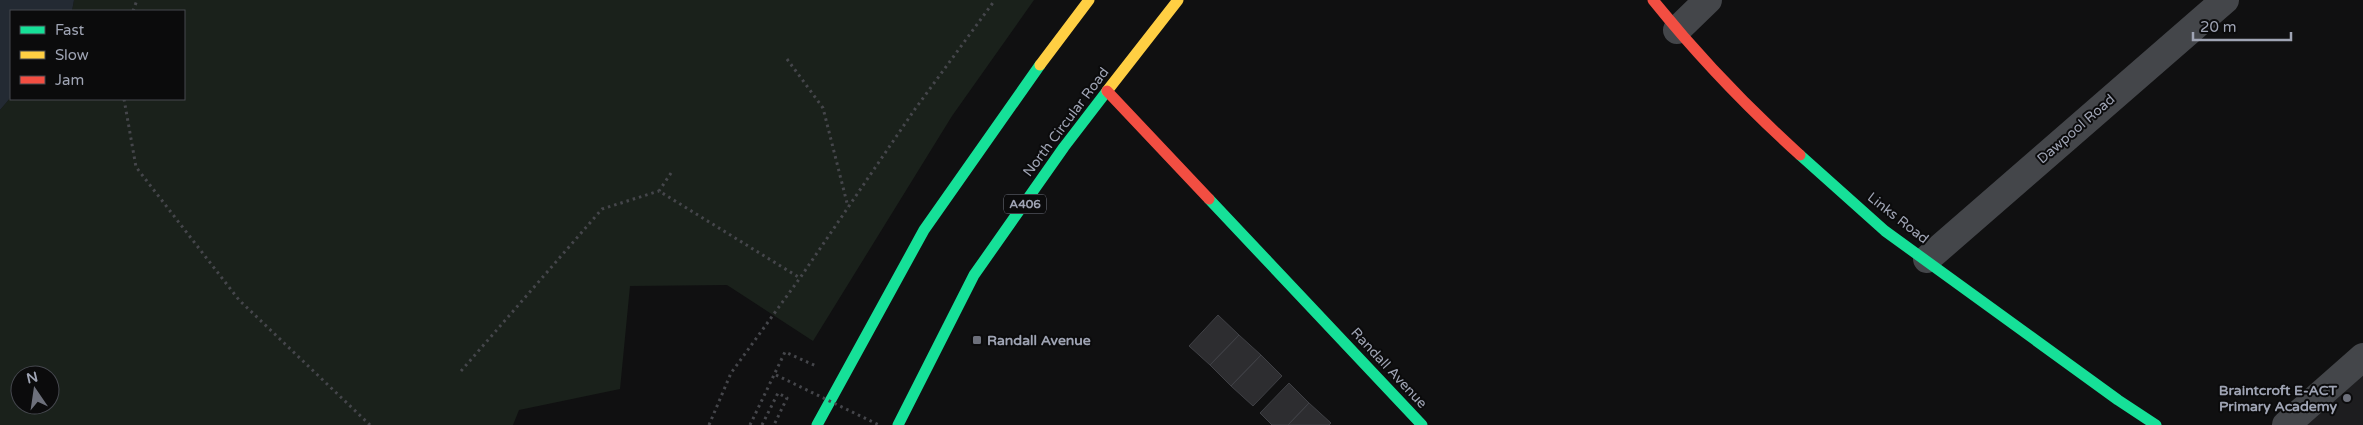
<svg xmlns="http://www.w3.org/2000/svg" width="2363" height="425" font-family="'Varela Round',sans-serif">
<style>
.built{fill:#1d1d1f}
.green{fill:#1a211b;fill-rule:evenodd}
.water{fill:#232a33}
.building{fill:#2d2d30;stroke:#3f4045}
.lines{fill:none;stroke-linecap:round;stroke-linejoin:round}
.path{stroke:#45464b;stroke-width:3;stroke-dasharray:2.5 4;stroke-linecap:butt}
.street{stroke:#44464a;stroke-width:28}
.fast{stroke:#16e098;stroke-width:11}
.slow{stroke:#ffcf43;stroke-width:11}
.jam{stroke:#f24e42;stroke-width:11}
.path-bridge{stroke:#45464b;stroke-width:3;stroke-dasharray:2.5 4;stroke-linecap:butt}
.poi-dot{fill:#6d707b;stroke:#0b0b0c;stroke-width:2}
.labels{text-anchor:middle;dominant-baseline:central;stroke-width:4;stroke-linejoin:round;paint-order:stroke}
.shield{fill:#0b0b0c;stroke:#737682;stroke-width:1}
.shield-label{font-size:12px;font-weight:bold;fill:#9fa4b4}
.street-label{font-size:14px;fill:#9fa4b4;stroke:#0b0b0c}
.poi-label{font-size:14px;font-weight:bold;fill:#9fa4b4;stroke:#0b0b0c;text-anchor:start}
</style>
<rect width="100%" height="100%" fill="#101011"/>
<!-- built -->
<path class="built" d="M2363 371V425H2300Z"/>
<!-- green -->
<path class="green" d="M74 0H1034L952 116 813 341 727 285 630 286 620 389 519 410 513 425H0V110L11 97 184 99V11H72ZM20 375H50V405H20Z"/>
<!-- water -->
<path class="water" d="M0 0H74L72 11H11V97L0 110Z"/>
<!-- building -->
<path class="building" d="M1218 315 1239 335 1210 365 1189 346Z
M1239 335 1261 355 1231 386 1210 365Z
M1261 355 1282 376 1253 406 1231 386Z
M1289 383 1309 403 1288 425H1272L1260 413Z
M1309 403 1331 423 1329 425H1288Z"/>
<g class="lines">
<!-- path -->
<path class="path" d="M133 11 137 0
M787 59 823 108 848 207
M124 99 136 167 239 300 370 425
M671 173 659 191 800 278
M461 371 602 209 659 191
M709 425 731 373 800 278 915 109 995 0
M750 425 785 352 816 366
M762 425 778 393 787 398 774 425"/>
<!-- street -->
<path class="street" d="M1677 30 1708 0
M1927 259 2225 0
M2286 425 2363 357"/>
<!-- fast -->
<path class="fast" d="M1800 155 1885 231 2118 400 2156 425
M1209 199 1422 425
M817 425 924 230 1040 65
M898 425 974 275 1064 147 1107 91"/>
<!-- slow -->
<path class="slow" d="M1040 65 1089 0
M1107 91 1178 0"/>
<!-- jam -->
<path class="jam" d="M1653 0C1698 56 1747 107 1800 155
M1107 91 1209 199"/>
<!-- path-bridge -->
<path class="path-bridge" d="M776 375 879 425"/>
</g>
<!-- markers -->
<g class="poi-dot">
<rect x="972" y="335" width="10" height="10" rx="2.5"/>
<circle cx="2347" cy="398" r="5"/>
</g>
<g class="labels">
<!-- shield labels -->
<rect class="shield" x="1004" y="194.5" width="42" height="19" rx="4"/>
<g class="shield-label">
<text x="1025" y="204">A406</text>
</g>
<!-- street labels -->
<g class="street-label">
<text transform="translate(1066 122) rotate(-53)">North Circular Road</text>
<text transform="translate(2076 129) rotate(-41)">Dawpool Road</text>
<text transform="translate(1898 218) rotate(38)">Links Road</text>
<text transform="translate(1389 368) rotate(47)">Randall Avenue</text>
</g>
<!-- poi labels -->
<g class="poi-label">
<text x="987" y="340">Randall Avenue</text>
<text x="2337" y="390" text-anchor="end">Braintcroft E-ACT<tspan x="2337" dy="16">Primary Academy</tspan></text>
</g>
</g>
<!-- legend -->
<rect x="10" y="10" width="175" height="90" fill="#0b0b0c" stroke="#46484f"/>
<rect x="20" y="26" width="25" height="8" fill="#16e098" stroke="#46484f"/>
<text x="55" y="35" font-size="15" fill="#9fa4b4">Fast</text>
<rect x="20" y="51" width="25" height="8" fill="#ffcf43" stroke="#46484f"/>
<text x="55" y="60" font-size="15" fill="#9fa4b4">Slow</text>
<rect x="20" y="76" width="25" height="8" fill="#f24e42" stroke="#46484f"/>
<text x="55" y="85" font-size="15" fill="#9fa4b4">Jam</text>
<!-- north arrow -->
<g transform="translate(35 390) rotate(347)"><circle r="24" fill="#0b0b0c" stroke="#46484f"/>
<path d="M0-4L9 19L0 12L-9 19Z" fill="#6d707b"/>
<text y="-8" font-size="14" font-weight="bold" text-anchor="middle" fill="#9fa4b4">N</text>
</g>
<!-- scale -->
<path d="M2193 32v8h98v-8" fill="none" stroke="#9fa4b4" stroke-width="2.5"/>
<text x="2200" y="32" font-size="15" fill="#9fa4b4" stroke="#0b0b0c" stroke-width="4" paint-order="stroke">20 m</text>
</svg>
